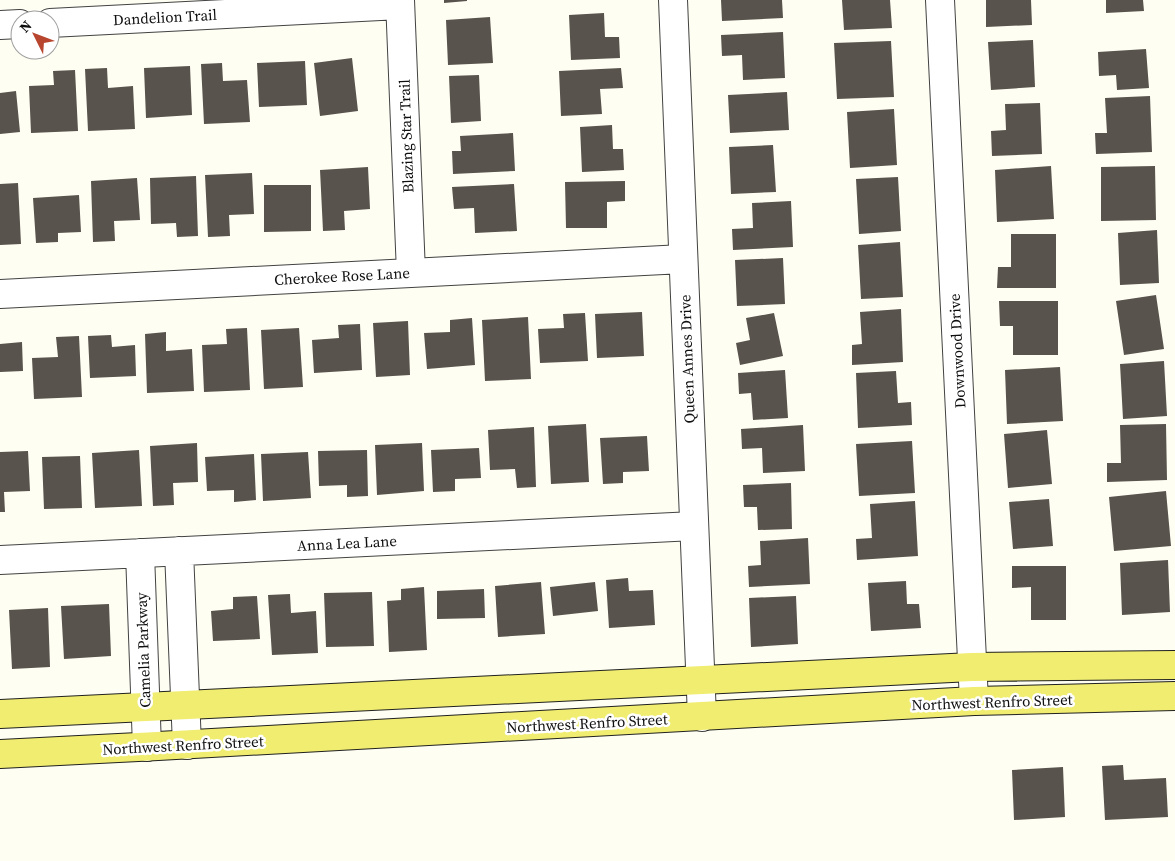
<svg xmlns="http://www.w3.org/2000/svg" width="1175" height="861" font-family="'Source Serif 4',serif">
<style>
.building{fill:#58534c}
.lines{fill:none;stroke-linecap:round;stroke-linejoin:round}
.minor-casing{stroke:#424242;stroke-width:30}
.major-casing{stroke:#202020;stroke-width:30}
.minor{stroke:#fff;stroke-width:28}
.major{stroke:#f0ed71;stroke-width:28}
.labels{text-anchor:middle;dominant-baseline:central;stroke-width:5;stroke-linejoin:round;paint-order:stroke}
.street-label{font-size:15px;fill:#0f0f0f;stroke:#fff}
</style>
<rect width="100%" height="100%" fill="#fefef3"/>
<!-- building -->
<path class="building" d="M444 0H467V1L444 3Z
M721 0H782L783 18 722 21Z
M842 0H890L892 28 844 30Z
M986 0H1031L1032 25 986 27Z
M1106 0H1143L1144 11 1106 13Z
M604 13 605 37H619L620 58 571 60 569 15Z
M490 17 493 63 448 65 446 20Z
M783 32 785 78 743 80 742 55 722 56 721 35Z
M1033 40 1035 87 991 90 988 42Z
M891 41 894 97 837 99 834 43Z
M1146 49 1149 88 1117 90 1116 75 1099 76 1098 52Z
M352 58 358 111 320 116 314 63Z
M305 61 307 105 259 107 257 63Z
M222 63 223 81 247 80 250 122 204 124 201 64Z
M190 66 192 115 146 118 144 68Z
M107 68 108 88 133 86 135 129 88 131 85 69Z
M621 68 623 88 600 89 602 114 561 116 559 71Z
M75 70 78 131 31 133 29 86 54 85 53 71Z
M479 75 481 121 451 123 449 76Z
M16 91 20 132 0 134V93Z
M787 92 789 130 730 133 728 95Z
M1150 96 1152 152 1096 154 1095 133H1107L1105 98Z
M1040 103 1042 154 992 156 991 131 1006 130 1005 104Z
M894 109 897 165 850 168 847 112Z
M612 125 613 149H623L624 170 582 172 580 127Z
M513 133 515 171 453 174 452 151H461L460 136Z
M773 145 776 192 731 194 729 147Z
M1051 166 1054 219 997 222 995 170Z
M1155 166 1156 220 1101 221V167Z
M368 167 370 209 344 211 345 230 323 231 320 170Z
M252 173 254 214 229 215 230 236 208 237 205 175Z
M196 176 198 236 177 237 176 223 151 224 150 178Z
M898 177 901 231 859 234 856 179Z
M137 178 140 220 114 221 115 241 93 242 91 181Z
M625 181V201L607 202V228H566L565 182Z
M18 183 21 244 0 245V184Z
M514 184 517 231 475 233 474 208 454 209 452 187Z
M264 185H311V231L264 232Z
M79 195 81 232 58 233V242L36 243 33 198Z
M791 201 793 247 733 250 732 229 753 228 752 203Z
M1157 230 1159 283 1120 285 1118 233Z
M1011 234H1056V288H997L998 267H1011Z
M900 242 903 297 861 299 858 245Z
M783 258 785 304 737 306 735 260Z
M1156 295 1164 349 1124 355 1116 301Z
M999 301H1058V355H1013V326H1000Z
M901 309 903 362 852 365V345L862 344 860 312Z
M642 312 644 356 597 358 595 314Z
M585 313 588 361 540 363 538 329 564 328 563 314Z
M774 313 783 356 740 365 736 343 750 340 746 318Z
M528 317 531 379 485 381 482 320Z
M472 318 475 365 427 369 424 333 450 332V320Z
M408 321 410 375 376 377 373 323Z
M360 324 362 370 314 373 312 340 339 338 338 325Z
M247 328 250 390 204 392 202 345 227 344 226 329Z
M299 328 303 387 264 389 261 330Z
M166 332V351L192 349 194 391 147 393 145 334Z
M111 335 112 347 135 345 136 376 90 378 88 336Z
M79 336 82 397 34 399 32 358 58 357 56 337Z
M22 342 23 371 0 372V344Z
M1164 361 1167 416 1123 419 1120 364Z
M1060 367 1063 421 1007 424 1005 370Z
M785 370 788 418 753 420 751 393 739 394 738 373Z
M896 371 898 403 911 402 912 425 858 428 856 373Z
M586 424 589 482 551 484 548 426Z
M1166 424 1167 480 1107 482V463H1121L1120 425Z
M803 425 805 471 763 473 762 448 742 449 741 429Z
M534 427 536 487 517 488 515 469 490 470 488 430Z
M1047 430 1052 484 1008 488 1004 434Z
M647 436 649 471 623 472V483L603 484 600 438Z
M912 441 915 493 859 496 856 444Z
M197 443 198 482 173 483 174 505 153 506 150 446Z
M422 443 424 491 377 495 375 445Z
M479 448 481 478 455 479V491L433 492 431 450Z
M139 450 142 506 95 508 92 453Z
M367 450 368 496 347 497V485L319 486 318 451Z
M28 451 30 491 4 492 5 512H0V452Z
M308 452 311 498 263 501 261 454Z
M254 454 256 500 234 502V490L207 491 205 457Z
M80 456 82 508 44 509 42 457Z
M791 483 792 529 758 530 757 507H744L743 485Z
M1166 491 1171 546 1114 551 1109 497Z
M1049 499 1053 546 1013 549 1009 502Z
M915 501 918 556 857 560 856 539 872 538 870 504Z
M808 538 810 584 749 587 748 566 761 565 760 541Z
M1168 560 1170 612 1122 615 1120 563Z
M1012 566H1066V620H1031V587L1012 588Z
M628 578 629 591 653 590 655 625 609 628 606 580Z
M906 581 907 604H919L921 628 871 631 868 583Z
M541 582 545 634 498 637 495 586Z
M595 582 598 611 553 616 550 587Z
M424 587 427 650 389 652 387 601 401 600V589Z
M484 589 485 618 437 619V591Z
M372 592 374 646 326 647 324 593Z
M290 594 291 613 316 611 318 653 272 655 268 595Z
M257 596 260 639 213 641 211 611 233 609V597Z
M796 596 798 644 751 647 749 598Z
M109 604 111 656 64 659 61 606Z
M48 608 50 667 12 669 9 610Z
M1123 765 1124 780 1166 778 1168 817 1105 820 1102 766Z
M1063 767 1065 817 1014 820 1012 770Z"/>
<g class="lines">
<!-- minor casing -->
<g class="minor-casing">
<path id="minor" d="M400 0 411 273
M673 0 702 717
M940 0 974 701
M50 23 400 5
M0 25 20 24
M0 294 683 259
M179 551 187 745
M140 553 147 747
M0 560 694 526"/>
</g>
<!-- major casing -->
<g class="major-casing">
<path id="major" d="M0 714 972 667 1175 665
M0 754 158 746 974 701 1175 696"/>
</g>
<!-- minor -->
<use href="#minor" class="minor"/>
<!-- major -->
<use href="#major" class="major"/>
</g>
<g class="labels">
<!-- street labels -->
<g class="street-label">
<text transform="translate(165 17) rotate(-3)">Dandelion Trail</text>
<text transform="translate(406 136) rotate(-92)">Blazing Star Trail</text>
<text transform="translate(342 276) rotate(-3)">Cherokee Rose Lane</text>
<text transform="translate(957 351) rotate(-93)">Downwood Drive</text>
<text transform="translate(687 359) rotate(-92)">Queen Annes Drive</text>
<text transform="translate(347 543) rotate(-3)">Anna Lea Lane</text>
<text transform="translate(143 650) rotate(-92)">Camelia Parkway</text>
<text transform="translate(992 702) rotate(-2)">Northwest Renfro Street</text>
<text transform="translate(587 723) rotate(-3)">Northwest Renfro Street</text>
<text transform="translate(183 745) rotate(-3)">Northwest Renfro Street</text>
</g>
</g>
<!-- north arrow -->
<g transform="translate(35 35) rotate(312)"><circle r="24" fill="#ffffff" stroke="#9f9f9f"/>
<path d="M0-4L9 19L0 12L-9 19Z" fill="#b8462f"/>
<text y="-8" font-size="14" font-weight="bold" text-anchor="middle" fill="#0f0f0f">N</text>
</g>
</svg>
